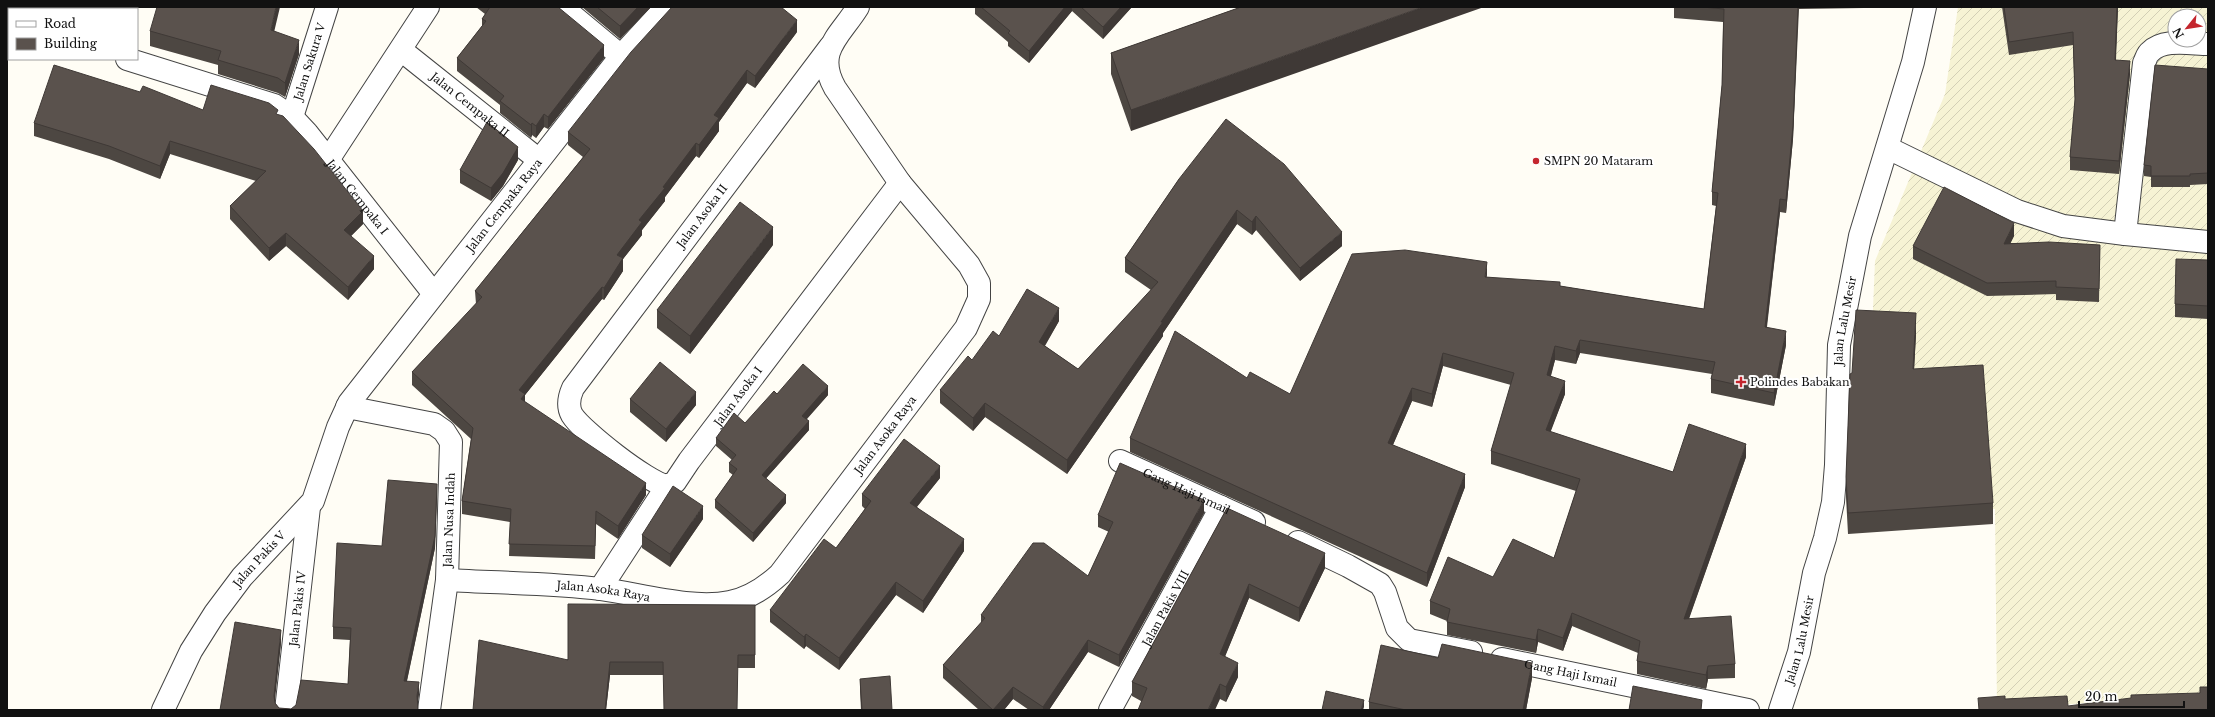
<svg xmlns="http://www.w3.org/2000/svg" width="2215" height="717" font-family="'Libre Baskerville',serif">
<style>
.farmland{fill:url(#farmland-furrows);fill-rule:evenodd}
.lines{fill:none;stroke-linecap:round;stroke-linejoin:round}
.minor-casing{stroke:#444;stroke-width:24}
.tertiary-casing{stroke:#444;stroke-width:24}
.minor{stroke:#fff;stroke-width:22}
.tertiary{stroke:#fff;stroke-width:22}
.wall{fill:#4d4742}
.shaded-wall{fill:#3f3936}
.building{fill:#5a524d;stroke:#3f3936}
.poi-dot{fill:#c4262e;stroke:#fff;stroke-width:1.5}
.labels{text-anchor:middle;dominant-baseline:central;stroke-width:4;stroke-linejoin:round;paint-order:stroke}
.street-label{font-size:11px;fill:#111;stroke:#fff}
.poi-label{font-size:11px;fill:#111;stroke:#fff;text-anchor:start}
</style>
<defs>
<pattern id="farmland-furrows" width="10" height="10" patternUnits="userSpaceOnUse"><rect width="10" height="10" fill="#f6f3d4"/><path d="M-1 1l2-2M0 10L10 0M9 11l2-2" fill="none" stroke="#d2cfb5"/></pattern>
</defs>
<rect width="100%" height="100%" fill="#fffdf5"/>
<!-- farmland -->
<path class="farmland" d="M1958 7H2208V693L1997 710 1995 509 1865 499 1875 261 1945 94ZM2175 16H2199V40H2175Z"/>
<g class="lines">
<!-- minor casing -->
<g class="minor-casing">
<g id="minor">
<path d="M19 7 20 9"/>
<path d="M562 7 621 56"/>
<path id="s1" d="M830 47 573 388C569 397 567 406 572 415 582 431 648 483 667 486L675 482 689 461 900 183"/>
<path id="s2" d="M401 50 539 160"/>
<path id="s3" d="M127 59 274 105 292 117 307 133 434 294"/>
<path id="s4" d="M292 117 327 7"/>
<path d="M1888 148 2017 211 2063 226 2125 234 2208 242"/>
<path d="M328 160 428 7"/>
<path d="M2125 234 2144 63C2146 59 2147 54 2150 52 2163 38 2191 44 2208 44"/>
<path d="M347 407 434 424 444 431 451 442 447 580 429 710"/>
<path id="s5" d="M1120 461 1254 522"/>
<path d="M1298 542 1348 566 1380 584 1385 592 1397 628 1409 640 1471 652"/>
<path id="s6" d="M447 580C498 583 551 583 601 589 640 594 692 610 730 602 750 598 766 587 780 574L966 328 979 299V283L969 265 900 183 835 88C814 51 841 35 858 7"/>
<path d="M600 589 667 486"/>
<path id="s7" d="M1502 659 1748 710"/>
<path id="s8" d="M163 710 191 651 215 613 242 577 313 501 338 427 349 403 621 56 666 7"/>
<path id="s9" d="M286 710 309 507"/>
<path id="s10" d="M1110 710 1221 507"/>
</g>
</g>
<!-- tertiary casing -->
<g class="tertiary-casing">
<g id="tertiary">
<path id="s11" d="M1780 710 1799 652 1814 573 1825 538 1833 502 1836 465 1839 345 1860 236 1913 62 1925 7"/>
</g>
</g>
<!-- minor -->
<use href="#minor" class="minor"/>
<!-- tertiary -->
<use href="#tertiary" class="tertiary"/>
</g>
<!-- wall -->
<path class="wall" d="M476 7H558L604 58 548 129 544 127 536 138 532 135 531 138 500 113V105L457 71V58L482 26V19L485 14Z
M582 7H651L620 39Z
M975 7H1131V8L1103 39 1072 11 1029 63 1008 46V42L975 14Z
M1241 7 1131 131 1111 74V53Z
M1674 7H1864V8L1799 9 1793 139 1786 213 1780 212 1767 327 1786 345 1774 406 1711 393V379L1712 374 1580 353 1576 364 1555 360 1551 376 1565 394 1550 432 1673 472 1746 457 1689 619 1735 664V678L1708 679 1706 689 1637 674V661L1638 653 1572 626 1563 651 1538 642 1536 653 1447 635V621L1430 614V601L1493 577 1554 558 1576 491 1491 464V451L1511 385 1443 366 1432 407 1412 401 1393 445 1465 487 1427 587 1130 452V438L1247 378 1290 394 1487 275 1486 277 1560 286 1704 309 1716 206 1712 205V192L1722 85 1723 22 1674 18Z
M2002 7H2118L2116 60 2130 74 2119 174 2070 170V157L2075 103 2073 45 2009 55Z
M150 31H274L299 54 285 97 278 93 218 74V65L150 46Z
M797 32 755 88 747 83 719 122V131L699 158 696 156 665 197V201L642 230V235L623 259V271L604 300 602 299 525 395V402L646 495 618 539 596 524 595 559 509 556 510 522 462 514V501L471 439 412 385V372L476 304 475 291 583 157 568 145V132Z
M2208 69V184L2190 185V187H2151V177L2144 176V165Z
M203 110 278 115 363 224 351 236 374 269 348 300 286 246 269 261 230 219V206L256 181 170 154 160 179 109 159 34 136V123Z
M518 160 503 186 491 201 460 183V170Z
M1179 179 1342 246 1300 281 1256 230 1252 235 1237 224 1163 333V336L1067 474 985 417 973 431 940 403V390L999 336 1059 321 1045 346 1078 369 1151 290 1125 272V258Z
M2014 236 2010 243 2100 245 2099 302 2056 300V294L1987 296 1913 259V246Z
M773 245 690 354 657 328V310Z
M2208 260V319L2175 317V304Z
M1916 334 1914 369 1993 503V524L1848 534 1846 497V477L1852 373Z
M777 394 828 395 807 419 809 430 766 478 786 503 753 542 715 508V500L733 475 729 472V463L732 460 716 446V438L745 423Z
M630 399 696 405 666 442 630 412Z
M940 478 917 507 964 551 923 613 896 595 839 670 806 646 804 649 770 622V610L836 548 865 509 862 506V494Z
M437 497 435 548 407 681 419 694 417 704 418 710H220L281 643 274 701 275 703 279 708 291 709 348 684 350 640 333 639V627L382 546Z
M1227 508 1325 568 1299 622 1249 598 1225 656 1238 677 1226 702 1220 699 1141 701 1132 696V682Z
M1204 513 1119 667 1088 652 1049 710H1029L1013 699 1004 710H979L943 678V665L981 623V615L1088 576 1109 532 1098 527V515Z
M703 519 670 567 642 548V535Z
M755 605V668H738L663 675H610L606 710H473L568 659Z
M1438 658 1532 678 1526 710H1369V702Z
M860 679 892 710H861L860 691Z"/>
<!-- shaded-wall -->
<path class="shaded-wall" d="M276 7H280L271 45V30Z
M638 7H651L620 39V26Z
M1065 7H1072V11L1029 63V51Z
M1121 7H1131V8L1103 39V27Z
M1423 7H1484L1131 131V110Z
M1798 7 1793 139 1786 213V200Z
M2117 7H2118L2115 73V60Z
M797 20V32L755 88V76Z
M299 40V54L285 97V83Z
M604 45V58L548 129V117Z
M2130 61V74L2119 174V161Z
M747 70V83L719 122V131L699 158V145L714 115Z
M544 114V127L536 138V126Z
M532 123V135L531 138V125Z
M170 141V154L160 179V166Z
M696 143V156L665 197V201L642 230V235L623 259V271L604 300V288L617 255 639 220 663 187Z
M518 147V160L503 186 491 201V188Z
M1780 199V212L1765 340V327Z
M1237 210V224L1163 333V336L1067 474V460Z
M363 211V224L344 243V230Z
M1256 216V230L1252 235V222Z
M2014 223V236L2004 257V244Z
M773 227V245L690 354V336Z
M1342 232V246L1300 281V268Z
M286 233V246L269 261V248Z
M374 256V269L348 300V287Z
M1487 262V275L1485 290V277Z
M602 287V299L525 395V407L521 412 519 390Z
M1059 308V321L1039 355V342Z
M1916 313V334L1913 390V369Z
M1786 331V345L1774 406V393Z
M1580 340V353L1576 364V351Z
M1555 346V360L1547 388V375Z
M1443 353V366L1432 407V394Z
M1565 381V394L1546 444V430Z
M828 386V395L802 424V416Z
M1412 388V401L1388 456V443Z
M696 392V405L666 442V429Z
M985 403V417L973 431V418Z
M809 421V430L762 483V475Z
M1746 444V457L1684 632V619Z
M940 466V478L910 515V503Z
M1465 474V487L1427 587V573Z
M646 483V495L618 539V526Z
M437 484 435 548 404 694V681Z
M786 495V503L753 542V533Z
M1204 500V513L1119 667V655Z
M703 506V519L670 567V554Z
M964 539V551L923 613V601Z
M1325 553V568L1299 622V608Z
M896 582V595L839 670V658Z
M1249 584V598L1220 669V654Z
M1572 613V626L1563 651V638Z
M1538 629V642L1536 653V640Z
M281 630V643L274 709V696Z
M806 634V646L804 649V637Z
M1088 640V652L1049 710H1043V707Z
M610 662V675L606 710H605Z
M1238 663V677L1226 702V687Z
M1532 663V678L1526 710H1523Z
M1708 666V679L1706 689V675Z
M419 682V694L417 708V696Z
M1220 684V699L1215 710H1208Z
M1013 687V699L1004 710H993Z
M1364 700V707L1363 710H1361Z"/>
<!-- building -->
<path class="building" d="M157 7H276L271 30 299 40 285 83 278 78 218 60 221 51 150 31Z
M490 7H558L604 45 548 117 544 114 536 126 532 123 531 125 500 101 504 96 457 58 486 21 482 19Z
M597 7H638L620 26Z
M672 7H781L797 20 755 76 747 70 714 115 719 118 699 145 696 143 663 187 665 188 639 220 642 222 617 255 623 258 604 288 602 287 519 390 525 394 521 399 646 483 618 526 596 511 595 546 509 544 511 509 462 501 473 428 412 372 482 297 475 291 590 149 568 132 631 52Z
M981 7H1065L1029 51 1008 33 1010 31Z
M1081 7H1121L1103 27Z
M1241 7H1423L1131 110 1111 53Z
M1702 7H1798L1793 126 1786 200 1780 199 1765 327 1786 331 1774 393 1711 379 1715 362 1580 340 1576 351 1555 346 1547 375 1565 381 1546 430 1673 472 1689 424 1746 444 1684 619 1731 616 1735 664 1708 666 1706 675 1637 661 1640 641 1572 613 1563 638 1538 629 1536 640 1447 622 1450 609 1430 601 1448 557 1493 577 1513 539 1554 558 1580 479 1491 451 1514 373 1443 353 1432 394 1412 388 1388 443 1465 474 1427 573 1130 438 1175 331 1247 378 1250 372 1290 394 1352 254 1405 250 1487 262 1485 277 1560 282V286L1704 309 1718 193 1712 192 1722 85 1724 9Z
M2004 7H2117L2115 60 2130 61 2119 161 2070 157 2075 99 2073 32 2009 42Z
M54 65 140 92 143 86 203 110 211 85 269 103 278 110 276 114 283 116 314 149 363 211 344 230 374 256 348 287 286 233 269 248 230 206 266 171 170 141 160 166 109 146 34 123Z
M2155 65 2208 69V173L2190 174V176H2151V166L2144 165Z
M1226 119 1284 164 1342 232 1300 268 1256 216 1252 222 1237 210 1161 322H1163L1067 460 985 403 973 418 940 390 968 356 972 360 993 331 999 336 1027 289 1059 308 1039 342 1078 369 1158 282 1125 258 1179 179Z
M487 122 518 147 503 173 491 188 460 170Z
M1944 187 2014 223 2004 244 2049 242 2100 245 2099 289 2056 287V281L1987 283 1913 246Z
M740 202 773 227 690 336 657 310Z
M2176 259 2208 260V306L2175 304Z
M1856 310 1916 313 1913 369 1983 365 1993 503 1848 513 1846 477 1850 374 1852 373Z
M660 362 696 392 666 429 630 399Z
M803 364 828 386 802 416 809 421 762 475 786 495 753 533 715 500 737 469 729 463 736 455 716 438 734 413 745 423 774 391 777 394Z
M904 439 940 466 910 503 964 539 923 601 896 582 839 658 806 634 804 637 770 610 824 539 836 548 871 501 862 494Z
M1120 463 1204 500 1119 655 1088 640 1043 707 1013 687 993 710 943 665 985 618 981 615 1033 543H1044L1088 576 1113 522 1098 515Z
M388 480 437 484 435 536 404 681 419 682 417 696 418 710H220L235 622 281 630 274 696 275 703 279 708 291 709 296 705 301 680 348 684 351 628 333 627 337 543 382 546Z
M673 486 703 506 670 554 642 535Z
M1227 508 1325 553 1299 608 1249 584 1220 654 1238 663 1226 687 1220 684 1208 710H1138L1147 688 1132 682Z
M568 604 755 605V655H738L737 710H664L663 662H610L605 710H473L479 640 568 660Z
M1442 644 1532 663 1523 710H1406L1369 702 1381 645 1438 658Z
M890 676 892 710H862L860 679Z
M1633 686 1702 700 1701 710H1629Z
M2200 687H2208V710H1979L1978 698 2005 696V699L2067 696 2068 706 2131 698V695L2200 693Z
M1326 691 1364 700 1361 710H1322Z"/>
<!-- markers -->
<g class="poi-dot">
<circle cx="1536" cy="161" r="4"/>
<path d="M1739 376h4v4h4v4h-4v4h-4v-4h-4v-4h4z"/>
</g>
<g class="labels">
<!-- street labels -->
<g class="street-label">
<text stroke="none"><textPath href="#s4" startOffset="58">Jalan Sakura V</textPath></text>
<text stroke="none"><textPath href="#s2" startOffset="88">Jalan Cempaka II</textPath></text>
<text stroke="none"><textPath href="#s3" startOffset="279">Jalan Cempaka I</textPath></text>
<text stroke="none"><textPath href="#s8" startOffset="615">Jalan Cempaka Raya</textPath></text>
<text transform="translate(702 216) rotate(-53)">Jalan Asoka II</text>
<text stroke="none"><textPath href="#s11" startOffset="397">Jalan Lalu Mesir</textPath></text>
<text stroke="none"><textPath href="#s1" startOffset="690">Jalan Asoka I</textPath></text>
<text stroke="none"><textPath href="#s6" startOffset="517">Jalan Asoka Raya</textPath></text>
<text stroke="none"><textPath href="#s5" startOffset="73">Gang Haji Ismail</textPath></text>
<text transform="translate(449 520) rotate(-88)">Jalan Nusa Indah</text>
<text stroke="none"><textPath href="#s8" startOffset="180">Jalan Pakis V</textPath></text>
<text stroke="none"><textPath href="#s6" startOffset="157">Jalan Asoka Raya</textPath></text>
<text stroke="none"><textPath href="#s9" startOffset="102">Jalan Pakis IV</textPath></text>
<text stroke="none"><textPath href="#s10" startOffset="116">Jalan Pakis VIII</textPath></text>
<text stroke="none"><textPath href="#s11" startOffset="73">Jalan Lalu Mesir</textPath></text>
<text stroke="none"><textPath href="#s7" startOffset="70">Gang Haji Ismail</textPath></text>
</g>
<!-- poi labels -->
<g class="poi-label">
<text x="1544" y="161">SMPN 20 Mataram</text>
<text x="1750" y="382">Polindes Babakan</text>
</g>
</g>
<!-- border -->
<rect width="2215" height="717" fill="none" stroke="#111111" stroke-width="16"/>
<!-- legend -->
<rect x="8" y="8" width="130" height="52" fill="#ffffff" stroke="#a0a0a0"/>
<rect x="16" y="21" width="20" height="6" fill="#ffffff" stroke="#a0a0a0"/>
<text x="44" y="28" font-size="12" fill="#111111">Road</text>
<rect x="16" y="38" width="20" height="12" fill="#5a524d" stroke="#a0a0a0"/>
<text x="44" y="48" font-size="12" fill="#111111">Building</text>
<!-- north arrow -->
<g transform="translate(2187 28) rotate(240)"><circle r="19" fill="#ffffff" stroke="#a0a0a0"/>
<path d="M0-3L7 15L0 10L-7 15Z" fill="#c4262e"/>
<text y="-6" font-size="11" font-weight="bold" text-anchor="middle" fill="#111111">N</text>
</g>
<!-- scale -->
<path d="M2079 701v6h105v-6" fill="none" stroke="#111111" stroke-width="2"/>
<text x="2085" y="701" font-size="12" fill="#111111" stroke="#ffffff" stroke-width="3" paint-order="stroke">20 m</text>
</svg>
